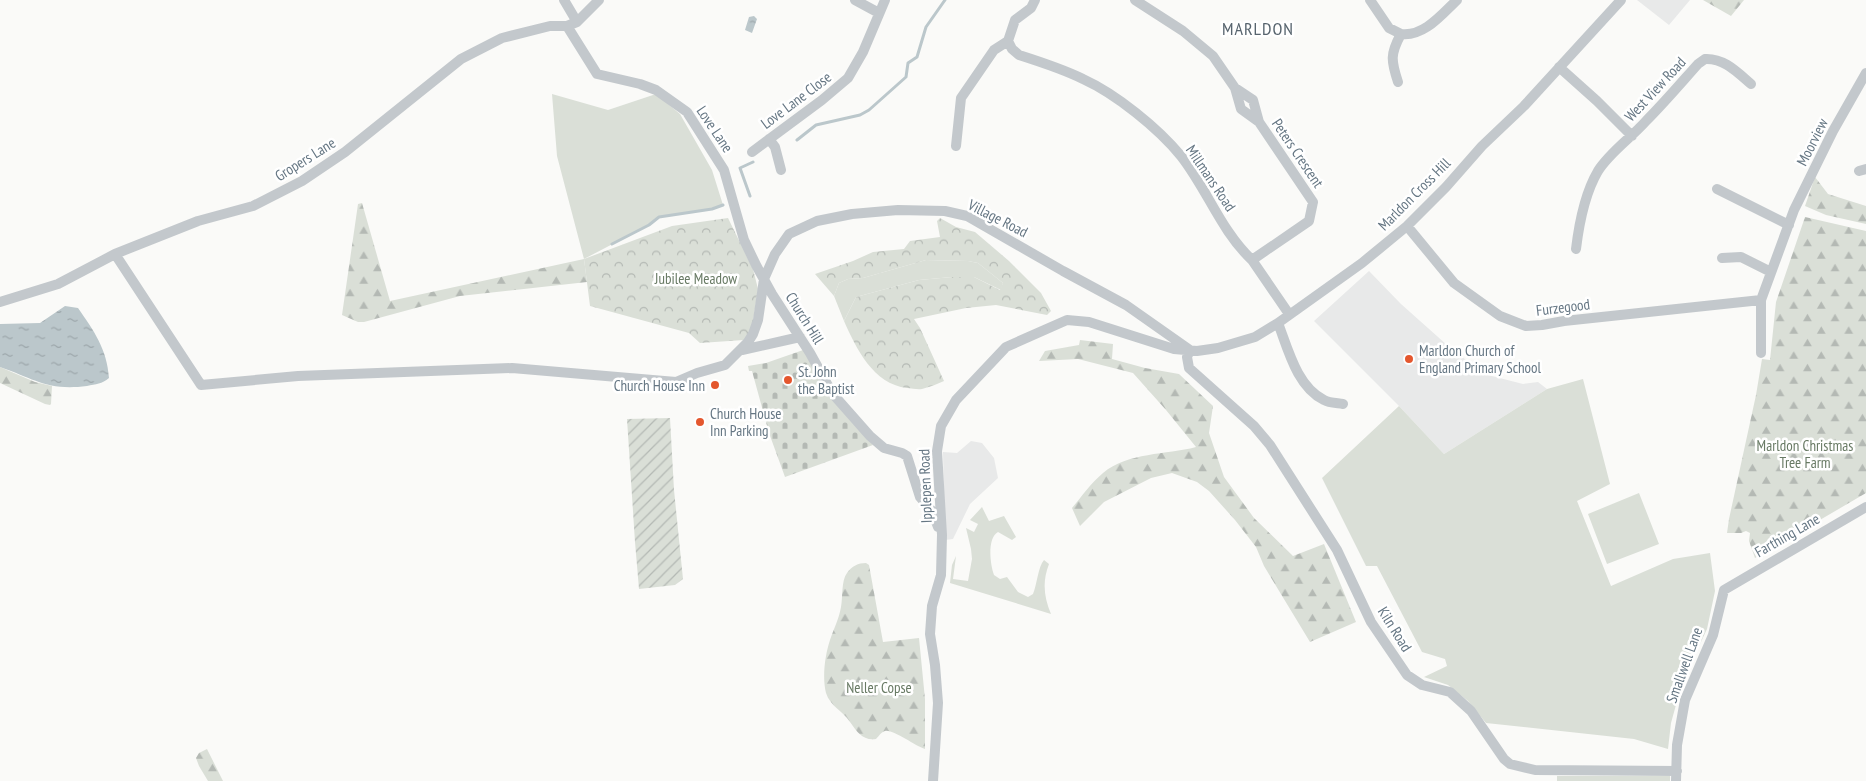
<svg xmlns="http://www.w3.org/2000/svg" width="1866" height="781" font-family="'PT Sans Narrow',sans-serif">
<style>
.built{fill:#e8e9e9}
.grass{fill:#dadfd7}
.forest{fill:url(#forest-firs)}
.cemetery{fill:url(#cemetery-stones)}
.park{fill:url(#park-crowns)}
.garden{fill:url(#garden-furrows)}
.water{fill:url(#water-ripples)}
.lines{fill:none;stroke-linecap:round;stroke-linejoin:round}
.stream{stroke:#bbc7cb;stroke-width:3}
.street{stroke:#c3c8cc;stroke-width:10}
.poi-dot{fill:#e4572e;stroke:#fff;stroke-width:2}
.labels{text-anchor:middle;dominant-baseline:central;stroke-width:5;stroke-linejoin:round;paint-order:stroke}
.street-label{font-size:15px;fill:#657683;stroke:#fff}
.park-label{font-size:15px;fill:#687a64;stroke:#fff}
.poi-label{font-size:15px;fill:#657683;stroke:#fff;text-anchor:start}
.quarter-label{font-size:18px;letter-spacing:1px;fill:#57646e;stroke:#fff}
</style>
<defs>
<pattern id="forest-firs" width="22" height="20" patternUnits="userSpaceOnUse" patternTransform="scale(1.25)"><rect width="22" height="20" fill="#dadfd7"/><path d="M5 1l3.5 6h-7zM16 11l3.5 6h-7z" fill="#b4b9b4"/></pattern>
<pattern id="cemetery-stones" width="16" height="16" patternUnits="userSpaceOnUse" patternTransform="scale(1.25)"><rect width="16" height="16" fill="#dadfd7"/><path d="M2 7V4a2 2 0 0 1 4 0v3zM10 15v-3a2 2 0 0 1 4 0v3z" fill="#b4b9b4"/></pattern>
<pattern id="park-crowns" width="20" height="18" patternUnits="userSpaceOnUse" patternTransform="scale(1.25)"><rect width="20" height="18" fill="#dadfd7"/><path d="M2 6a3 3 0 1 1 6 0M12 15a3 3 0 1 1 6 0" fill="none" stroke="#b4b9b4"/></pattern>
<pattern id="garden-furrows" width="10" height="10" patternUnits="userSpaceOnUse" patternTransform="scale(1.25)"><rect width="10" height="10" fill="#dadfd7"/><path d="M-1 1l2-2M0 10L10 0M9 11l2-2" fill="none" stroke="#b4b9b4"/></pattern>
<pattern id="water-ripples" width="26" height="14" patternUnits="userSpaceOnUse" patternTransform="scale(1.25)"><rect width="26" height="14" fill="#bbc7cb"/><path d="M2 4q2-2 4 0t4 0M15 11q2-2 4 0t4 0" fill="none" stroke="#9ca6aa"/></pattern>
</defs>
<rect width="100%" height="100%" fill="#fafaf8"/>
<!-- built -->
<path class="built" d="M1637 0H1690L1669 25Z
M1369 271 1401 304 1447 345 1484 374 1523 384 1538 382 1547 389 1444 454 1399 406 1314 321Z
M971 441 982 443 994 458 998 478 970 504 953 539 945 540 943 452 957 453Z"/>
<!-- grass -->
<path class="grass" d="M552 94 608 110 656 94 680 114 712 170 723 205 712 209 659 217 649 225 584 259 557 156Z
M926 260 968 261 978 263 1003 283 1001 290 974 277H952L919 280 856 297 844 321 834 296 839 283 848 279 863 278Z
M1583 379 1610 484 1577 501 1611 586 1673 559 1710 553 1715 591 1707 629 1682 683 1671 723 1668 749 1634 739 1486 723 1468 701 1448 685 1424 677 1447 666 1445 659 1422 652 1377 566H1366L1322 478 1399 406 1444 454 1547 389Z
M1639 493 1659 544 1607 564 1588 514Z
M982 507 989 521 1004 516 1016 537 1012 540 998 532C987 538 990 564 994 575L1000 579 1007 577 1018 592 1028 597 1033 594C1037 584 1038 567 1044 560L1049 564C1042 582 1044 597 1051 614L950 583 952 565 956 556 953 579 968 581 972 559 971 549 966 528 974 532 978 524 970 520Z
M1557 776H1670V781H1557Z"/>
<!-- forest -->
<path class="forest" d="M1703 0H1744L1731 16Z
M1815 177 1828 194 1866 206V224L1826 215 1805 206Z
M362 203 390 301 584 259 587 282 460 296 364 322H358L342 315 358 204Z
M1805 217 1866 231V493L1755 558 1749 541 1750 533 1746 531 1741 533H1727L1729 519 1756 395 1762 359 1770 360 1776 302Z
M1080 340 1113 344 1112 359 1145 368 1179 374 1213 406 1209 433 1224 477 1254 518 1293 556 1324 544 1356 622 1310 642 1264 566 1256 547 1235 520 1209 491 1197 482 1172 473 1151 478 1104 502 1080 526 1072 508C1082 496 1091 483 1103 473 1128 452 1166 455 1196 447L1166 410 1133 373 1078 359 1039 361 1045 351 1079 345Z
M0 367 35 382 52 386 51 404 50 405 45 404 0 383Z
M866 563 869 565 883 642 919 638 925 699V749C915 746 893 729 885 731 881 732 879 736 876 739 863 741 857 732 850 722 842 710 830 706 826 693 822 677 825 655 830 640 834 628 839 619 841 607 843 597 841 581 847 573 852 566 858 563 866 563Z
M207 749 223 781H208L199 766 196 758 199 753Z"/>
<!-- cemetery -->
<path class="cemetery" d="M806 349 836 404 873 445 785 477 769 433 752 371H749L748 366 766 363Z"/>
<!-- park -->
<path class="park" d="M728 218 753 269 758 289 752 328 744 340 700 343 689 333 590 306 584 259 672 226Z
M940 218 956 227 975 232 1009 261 1041 293 1051 311 1047 315 996 305 966 308 914 319 920 328 944 381C937 384 930 387 922 389 917 390 912 388 907 388 873 384 856 348 844 321L856 297 919 280 952 277H974L1000 290 1003 283 978 263 968 261 926 260 863 278 848 279 839 283 834 296 815 274 853 261 873 252 904 249 910 241 940 237 937 221Z"/>
<!-- garden -->
<path class="garden" d="M670 418 674 490 683 579 675 585 639 589 635 542 627 419Z"/>
<!-- water -->
<path class="water" d="M754 16 757 19 752 33 745 30 749 17Z
M65 306 78 308C94 331 107 349 109 378 102 384 96 384 87 386 47 391 35 379 0 367V324L40 323Z"/>
<g class="lines">
<!-- stream -->
<path class="stream" d="M797 140 816 125 860 115 869 110 906 77 908 63 917 57 926 27 945 0
M750 196 740 168 753 162
M612 244 649 225 659 217 712 209 723 205"/>
<!-- street -->
<path class="street" d="M564 0 577 22
M855 0 879 13
M1135 0 1183 31 1213 56 1235 88 1241 109 1259 122
M1370 0 1389 28 1401 34
M567 26 597 74 640 84 656 90 687 112 724 170 744 240 756 265 772 294 810 353 832 393 870 436 884 448 902 453 907 456 920 497 932 511 938 527
M1008 41 1012 49 1019 55C1041 62 1063 69 1083 79 1116 94 1158 128 1181 156 1207 189 1221 231 1252 260L1289 314
M1559 67 1597 101 1632 136
M1398 82C1391 61 1390 54 1401 34 1424 37 1442 14 1457 0
M1235 88 1253 100 1259 122 1313 202 1309 221 1252 260
M769 139 775 147 781 170
M956 146 961 98 994 50 1008 41 1015 20 1031 8 1035 0
M752 152 822 100 848 78 863 52 885 0
M1859 171 1866 169
M1717 189 1789 225
M1407 226 1454 283 1500 316 1526 326 1542 325 1564 321 1761 300
M1576 249C1579 224 1585 193 1598 171 1610 152 1631 138 1646 121 1664 103 1681 83 1698 64L1705 59C1724 58 1737 72 1751 84
M115 254 201 385 298 376 512 368 676 382 697 373 725 365 748 342 753 334 758 320 764 279 775 254 789 234 817 221 852 214 898 210 945 211 967 216 1063 271 1126 305 1190 350
M1722 258 1741 257 1771 272
M0 302 58 284 115 254 198 221 253 206 302 181 345 152 461 59 502 38 550 26H567L577 22 599 0
M1278 323C1288 349 1297 387 1324 400 1329 403 1337 403 1343 404
M742 350 800 337
M1190 350 1187 357 1189 368 1254 426 1270 445 1337 550 1371 622 1407 675 1422 685 1450 692 1471 711 1504 759 1510 764 1535 770 1677 771
M1761 353V300L1794 210 1833 131 1866 73
M933 781 938 703 935 665 930 634 932 606 941 575 942 535 937 451 941 426 956 400 1006 347 1067 320 1089 322 1174 349 1197 351 1218 348 1255 337 1278 323 1362 263 1407 226 1446 187 1482 146 1524 106 1621 0
M1676 781 1677 745 1685 700 1713 635 1724 590 1866 507"/>
</g>
<!-- markers -->
<g class="poi-dot">
<circle cx="1409" cy="359" r="5"/>
<circle cx="788" cy="380" r="5"/>
<circle cx="715" cy="385" r="5"/>
<circle cx="700" cy="422" r="5"/>
</g>
<g class="labels">
<!-- street labels -->
<g class="street-label">
<text transform="translate(1655 89) rotate(-47)">West View Road</text>
<text transform="translate(796 100) rotate(-37)">Love Lane Close</text>
<text transform="translate(715 129) rotate(56)">Love Lane</text>
<text transform="translate(1812 142) rotate(-63)">Moorview</text>
<text transform="translate(1298 153) rotate(56)">Peters Crescent</text>
<text transform="translate(305 159) rotate(-32)">Gropers Lane</text>
<text transform="translate(1211 178) rotate(56)">Millmans Road</text>
<text transform="translate(1414 194) rotate(-45)">Marldon Cross Hill</text>
<text transform="translate(998 218) rotate(27)">Village Road</text>
<text transform="translate(1563 307) rotate(-7)">Furzegood</text>
<text transform="translate(805 318) rotate(58)">Church Hill</text>
<text transform="translate(925 486) rotate(-92)">Ipplepen Road</text>
<text transform="translate(1787 535) rotate(-30)">Farthing Lane</text>
<text transform="translate(1395 629) rotate(58)">Kiln Road</text>
<text transform="translate(1684 665) rotate(-70)">Smallwell Lane</text>
</g>
<!-- park labels -->
<g class="park-label">
<text x="696" y="278">Jubilee Meadow</text>
<text x="1805" y="445">Marldon Christmas<tspan x="1805" dy="17">Tree Farm</tspan></text>
<text x="879" y="687">Neller Copse</text>
</g>
<!-- poi labels -->
<g class="poi-label">
<text x="1419" y="350">Marldon Church of<tspan x="1419" dy="17">England Primary School</tspan></text>
<text x="798" y="371">St. John<tspan x="798" dy="17">the Baptist</tspan></text>
<text x="705" y="385" text-anchor="end">Church House Inn</text>
<text x="710" y="413">Church House<tspan x="710" dy="17">Inn Parking</tspan></text>
</g>
<!-- quarter labels -->
<g class="quarter-label">
<text x="1258" y="28">MARLDON</text>
</g>
</g>
</svg>
